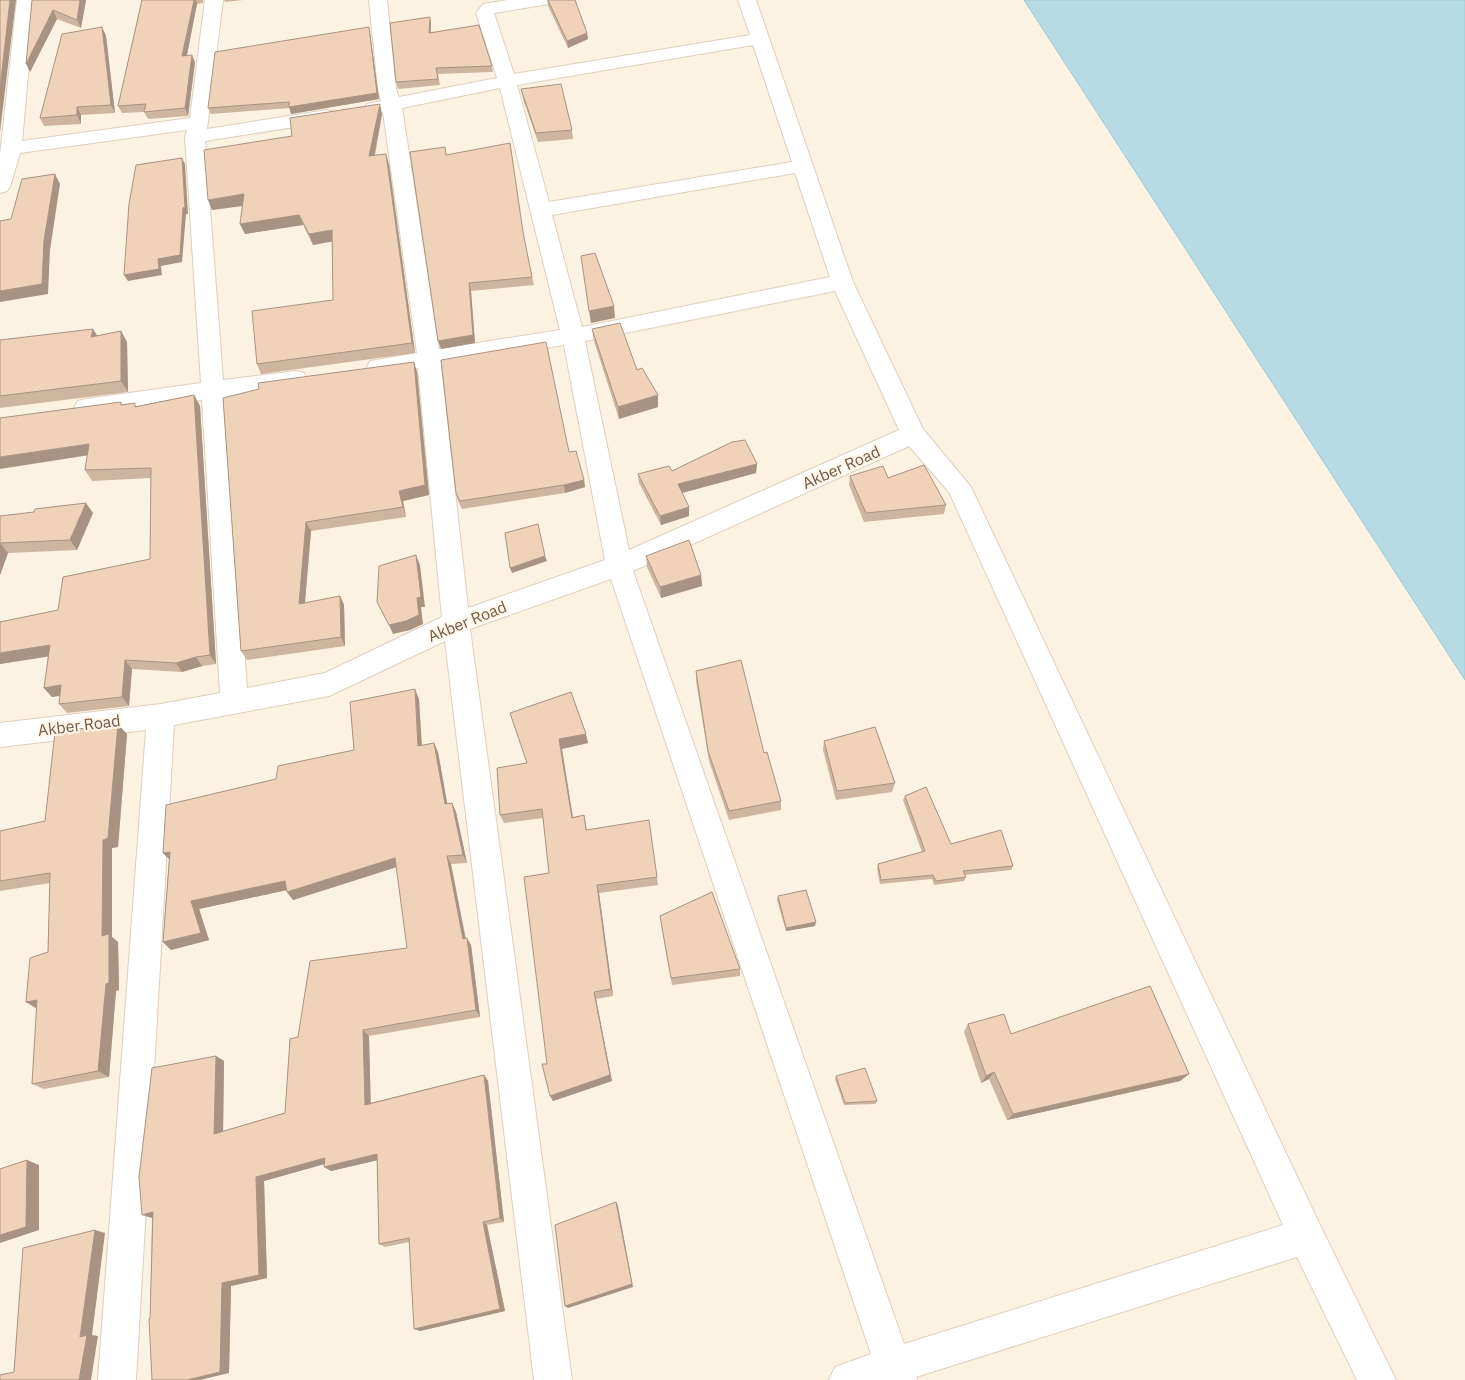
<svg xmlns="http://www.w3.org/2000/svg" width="1465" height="1380" font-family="'IBM Plex Sans',sans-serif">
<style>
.water{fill:#b6dbe4;stroke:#9dcad6}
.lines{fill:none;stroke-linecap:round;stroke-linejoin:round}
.minor-casing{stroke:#dfcfbd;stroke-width:2}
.minor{fill:#fff;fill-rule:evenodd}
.wall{fill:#ceb59f}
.shaded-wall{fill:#a89382}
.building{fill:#f0d2b9;stroke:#a89382}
.labels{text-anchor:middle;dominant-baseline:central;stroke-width:4.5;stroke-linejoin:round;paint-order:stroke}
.street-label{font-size:16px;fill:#725949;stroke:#fff6e7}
</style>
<rect width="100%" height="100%" fill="#fcf2e1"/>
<!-- water -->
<path class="water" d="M1024 0H1465V680Z"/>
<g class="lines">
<!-- minor casing -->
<g class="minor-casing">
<path id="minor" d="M17 0H35L22 141 190 118 205 0H223L207 129 327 110 334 112 337 116 334 120 327 122 205 141 223 380 296 371 304 373 307 379 304 385 296 387 225 397 247 688 325 673 442 617 418 368 378 375 370 373 367 367 370 361 417 353 383 112 374 114 367 112 365 108 367 104 381 101 378 89 369 0H387L396 89 399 97 497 78 476 13 483 4 508 0H552L549 4 543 5 494 13 514 74 750 35 738 0H756L853 282 923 429 971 487 1319 1223 1396 1380H1357L1297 1257 916 1377 917 1380H829L835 1367 871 1354 611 579 470 629 572 1380H534L445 641 329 696 174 725 136 1380H98L146 730 0 747V723L161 704 220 693 202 400 86 415 78 413 74 407 78 401 86 399 201 383 185 137 187 130 20 153 10 187 7 191 0 193V155ZM753 45 792 162 549 202 517 85ZM500 88 560 330 439 349 402 108ZM795 173 830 277 582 327 552 215ZM835 291 899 430 629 550 585 341ZM564 345 605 560 468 608 441 365ZM909 446 949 492 1283 1225 904 1344 633 571Z"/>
</g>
<!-- minor -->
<use href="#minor" class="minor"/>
</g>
<!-- wall -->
<path class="wall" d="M32 0H86L81 28 57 19 30 72Z
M142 0H203V3L197 4 187 56 195 62 188 116 148 119 144 112 122 113 118 106Z
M224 0H243L225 2Z
M547 0 587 33 588 39 568 48 548 6Z
M431 23V33L492 66 493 72 438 74 440 85 398 89 396 82Z
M102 27 106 36 115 113 81 115V124L44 126 40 118Z
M370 33 379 99 291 114 290 108 211 114 208 108Z
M521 89 572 130 573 139 538 142 523 99Z
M382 114 375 156 389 164 415 353 261 374 257 364 333 300 332 241 313 245 303 225 245 234 240 224 243 206 212 210 292 136Z
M447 155 523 236 534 285 471 291 475 343 441 349Z
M592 329 637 370 658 395V407L619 419 594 341Z
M121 331 127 342 128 392 0 408V340L97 336Z
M417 372 429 495 403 501 406 517 311 531 305 603 340 596 344 605 345 646 247 660 241 651 223 398Z
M194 395 200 406 216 664 202 666 182 672 132 669 129 706 67 713 59 704 60 696 52 697 44 688 48 656 0 664 58 610 150 559 151 478 92 481 85 470 87 456 123 404 137 406Z
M569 452 584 480 585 487 565 493 462 509 458 501 456 493Z
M757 464 756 473 682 493 689 516 661 525 639 483 638 474Z
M850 476 888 478 946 505 944 514 864 522 849 485Z
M93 513 77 550 8 553 0 575V516Z
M646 556 701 575 702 586 661 598 647 567Z
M696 671 764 753 781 801V810L729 820 709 761 696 681Z
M571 692 588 743 562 749 573 817 584 815 587 830 657 877 658 885 599 893 613 996 596 999 612 1081 553 1101 547 1064 549 873 543 818 504 823 500 815 527 763Z
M419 699 422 745 438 752 447 804 452 803 456 812 467 863 451 864 466 939 471 945 480 1017 369 1036 370 1103 484 1075 488 1081 504 1222 487 1225 505 1311 420 1331 409 1242 385 1247 379 1244 377 1160 331 1171 324 1164 264 1181 267 1278 231 1286 229 1373 150 1319 152 1218 216 1056 224 1061 223 1131 285 1113 298 1037 407 948 397 867 293 900 287 892 286 890 199 909 209 940 171 950 163 942 169 859 163 853 276 779 354 750Z
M127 734 118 847 112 848V937L118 942 119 990 116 991 109 1077 44 1089 32 1084 37 1009 26 1002 48 952 50 883 0 891V831L45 821Z
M824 741 895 783 892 792 836 800 823 750Z
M905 796 951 844 1013 866 1011 870 965 875 966 877 964 881 934 885 932 879 880 884 877 869 878 864 922 852 903 800Z
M778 896 815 926 786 931 777 900Z
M661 924 740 969V976L672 985Z
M968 1024 1011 1034 1189 1074 1180 1081 1007 1120 989 1079 981 1083 964 1032Z
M836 1076 877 1101 875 1104 844 1105 835 1079Z"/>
<!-- shaded-wall -->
<path class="shaded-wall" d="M10 0H16L0 132V88Z
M80 0H86L81 28 77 20Z
M194 0H196L197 4 185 64 182 56Z
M53 10 57 19 30 72 26 64Z
M430 17 431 23 430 39 429 33Z
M102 27 106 36 115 113 111 105Z
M369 27 370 33 379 99 291 114 289 107Z
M587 33 588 39 568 48 567 41Z
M192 55 195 62 188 116 185 108Z
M380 104 382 114 372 167 369 156Z
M77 107 81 115V124L77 115Z
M386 154 389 164 415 353 412 343Z
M182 158 185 164 188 214H186L182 262 161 266 162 275 128 281 124 275 158 259Z
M55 174 60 184 50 250 48 294 0 302V291L44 240Z
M244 194 248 205 212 210 208 200Z
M299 215 303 225 245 234 240 224Z
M332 230 335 241 313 245 309 234Z
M469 283 471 291 475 343 441 349 438 341Z
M614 306 615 318 591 323 589 311Z
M93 329 100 340 91 337Z
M121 331 127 342 128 392 121 381Z
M414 362 417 372 429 495 403 501 406 517 403 507 399 491Z
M194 395 200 406 216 664 210 655Z
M658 395V407L619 419 618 407Z
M89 444 96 454 0 469V457Z
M757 464 756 473 678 494V484Z
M584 480 585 487 565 493 564 485Z
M86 503 93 513 77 550 70 540Z
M689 507V516L661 525 660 516Z
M306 522 311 531 304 613 299 604Z
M0 543 8 553 0 575Z
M416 555 420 565 425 607H421L423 624 410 630 393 634 389 625 417 598Z
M545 556 547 561 512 573 510 568Z
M701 575 702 586 661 598 660 587Z
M340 596 344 605 345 646 341 637Z
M50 645 58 655 0 664V653Z
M196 657 202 666 182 672 176 663Z
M125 660 132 669 129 706 122 697Z
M61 685 69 694 52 697 44 688Z
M415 689 419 699 422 755 418 746Z
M118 724 127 734 118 847 112 848V937L118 942 119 990 116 991 109 1077 98 1071 102 936 103 840Z
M586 734 588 743 562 749 574 826 572 818 559 739Z
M434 743 438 752 449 813 445 804Z
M452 803 456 812 467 863 463 855Z
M170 852 171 861 163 853Z
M447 856 451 864 467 947 463 939Z
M395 858 400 866 293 900 287 892Z
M285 881 292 889 199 909 209 940 171 950 163 942 191 901Z
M597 885 599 893 613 996 611 989Z
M816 922 815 926 786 931V928Z
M467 938 471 945 480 1017 476 1010Z
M594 992 596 999 612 1081 553 1101 550 1096Z
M37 1000 38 1009 26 1002Z
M363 1030 369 1036 371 1110 365 1105Z
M216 1056 224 1061 223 1139 214 1134Z
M994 1072 989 1079 981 1083 986 1076Z
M1189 1074 1180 1081 1007 1120 1013 1114Z
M484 1075 488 1081 504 1222 500 1218Z
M377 1154 383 1159 331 1171 324 1167Z
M325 1158 332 1162 264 1181 267 1278 231 1286 229 1373 200 1380H187L222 1283 256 1177Z
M27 1160 39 1165V1230L0 1243V1235Z
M616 1202 618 1206 633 1287 568 1308 565 1306Z
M153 1212 162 1216 152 1218 142 1215Z
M483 1222 487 1225 505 1311 420 1331 414 1329Z
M95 1230 105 1233 92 1335 98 1336 91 1380H79L80 1337Z"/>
<!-- building -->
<path class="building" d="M0 0H10L0 88Z
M32 0H80L77 20 53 10 26 64Z
M142 0H194L182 56 192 55 185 108 144 112 146 104 118 106Z
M548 0H575L587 33 567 41Z
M430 17 429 33 479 25 492 66 436 68 438 79 396 82 390 23Z
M102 27 111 105 77 107V115L40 118 62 34Z
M369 27 377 93 289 107V102L208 108 215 52Z
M561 84 572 130 536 133 521 89Z
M380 104 369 156 386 154 412 343 257 364 252 311 333 300 332 230 309 234 299 215 240 224 244 194 208 200 204 150 292 136 290 118Z
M510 143 523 232 532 277 469 283 473 335 438 341 410 152 445 147 446 155Z
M182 158 185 207 183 208 180 255 158 259 159 269 124 275 129 204 136 165Z
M55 174 44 240 42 284 0 291V221L11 219 22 179Z
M595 253 614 306 589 311 581 256Z
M620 323 637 370 642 368 658 395 618 407 592 329Z
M93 329 91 337 121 331V381L0 396V340Z
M546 342 569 452 576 451 584 480 564 485 460 501 456 493 441 360Z
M414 362 425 485 399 491 403 507 306 522 299 604 340 596 341 637 241 651 223 398 259 389 258 383Z
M194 395 210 655 196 657 176 663 125 660 122 697 59 704 61 685 44 688 50 645 0 653V622L58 610 63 577 150 559 151 468 85 470 89 444 0 457V418L121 402V405L135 403V407Z
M745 440 757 464 678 484 689 507 660 516 638 474 669 466 672 471 732 442Z
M924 465 946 505 866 513 850 476 883 466 888 478Z
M86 503 70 540 0 543V516L34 512 35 509Z
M538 524 545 556 510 568 505 533Z
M689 540 701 575 660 587 646 556Z
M416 555 421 597 417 598 419 615 406 621 389 625 377 602 379 566Z
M741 660 764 753 767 752 781 801 729 811 708 751 696 671Z
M415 689 418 746 434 743 445 804 452 803 463 855 447 856 463 939 467 938 476 1010 363 1030 365 1105 484 1075 500 1218 483 1222 500 1309 414 1329 409 1238 379 1244 377 1154 324 1167 325 1158 256 1177 259 1275 222 1283 220 1372 187 1380H152L149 1319H150L153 1212 142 1215 139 1177 152 1068 216 1056 214 1134 285 1113 290 1039 298 1037 310 961 407 948 395 858 287 892 285 881 191 901 201 933 163 942 170 852 163 853 166 805 276 779 278 766 354 750 350 702Z
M571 692 586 734 559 739 572 818 584 815 586 830 649 820 657 877 597 885 611 989 594 992 610 1075 550 1096 542 1064H547L524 877 549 873 542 809 500 815 497 768 527 763 510 713Z
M118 724 108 838 103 840 102 936 109 934V983L106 984 98 1071 32 1084 37 1000 26 1002 30 958 48 952 50 873 0 881V831L45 821 55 732Z
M875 727 895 783 837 791 824 741Z
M926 787 951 844 1001 830 1013 866 963 871 966 877 936 881 933 875 881 880 878 864 925 851 905 796Z
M806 890 816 922 786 928 778 896Z
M712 892 740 969 671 978 660 916Z
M1150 986 1189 1074 1013 1114 994 1072 986 1076 968 1024 1004 1014 1011 1034Z
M865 1068 877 1101 845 1103 836 1076Z
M27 1160 26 1227 0 1235V1169Z
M616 1202 632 1284 565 1306 555 1225Z
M95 1230 80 1337 87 1335 79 1380H0V1375L14 1372 23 1248Z"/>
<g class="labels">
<!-- street labels -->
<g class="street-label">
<text transform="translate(841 467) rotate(-24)">Akber Road</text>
<text transform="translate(467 621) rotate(-22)">Akber Road</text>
<text transform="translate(79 725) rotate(-7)">Akber Road</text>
</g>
</g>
</svg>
